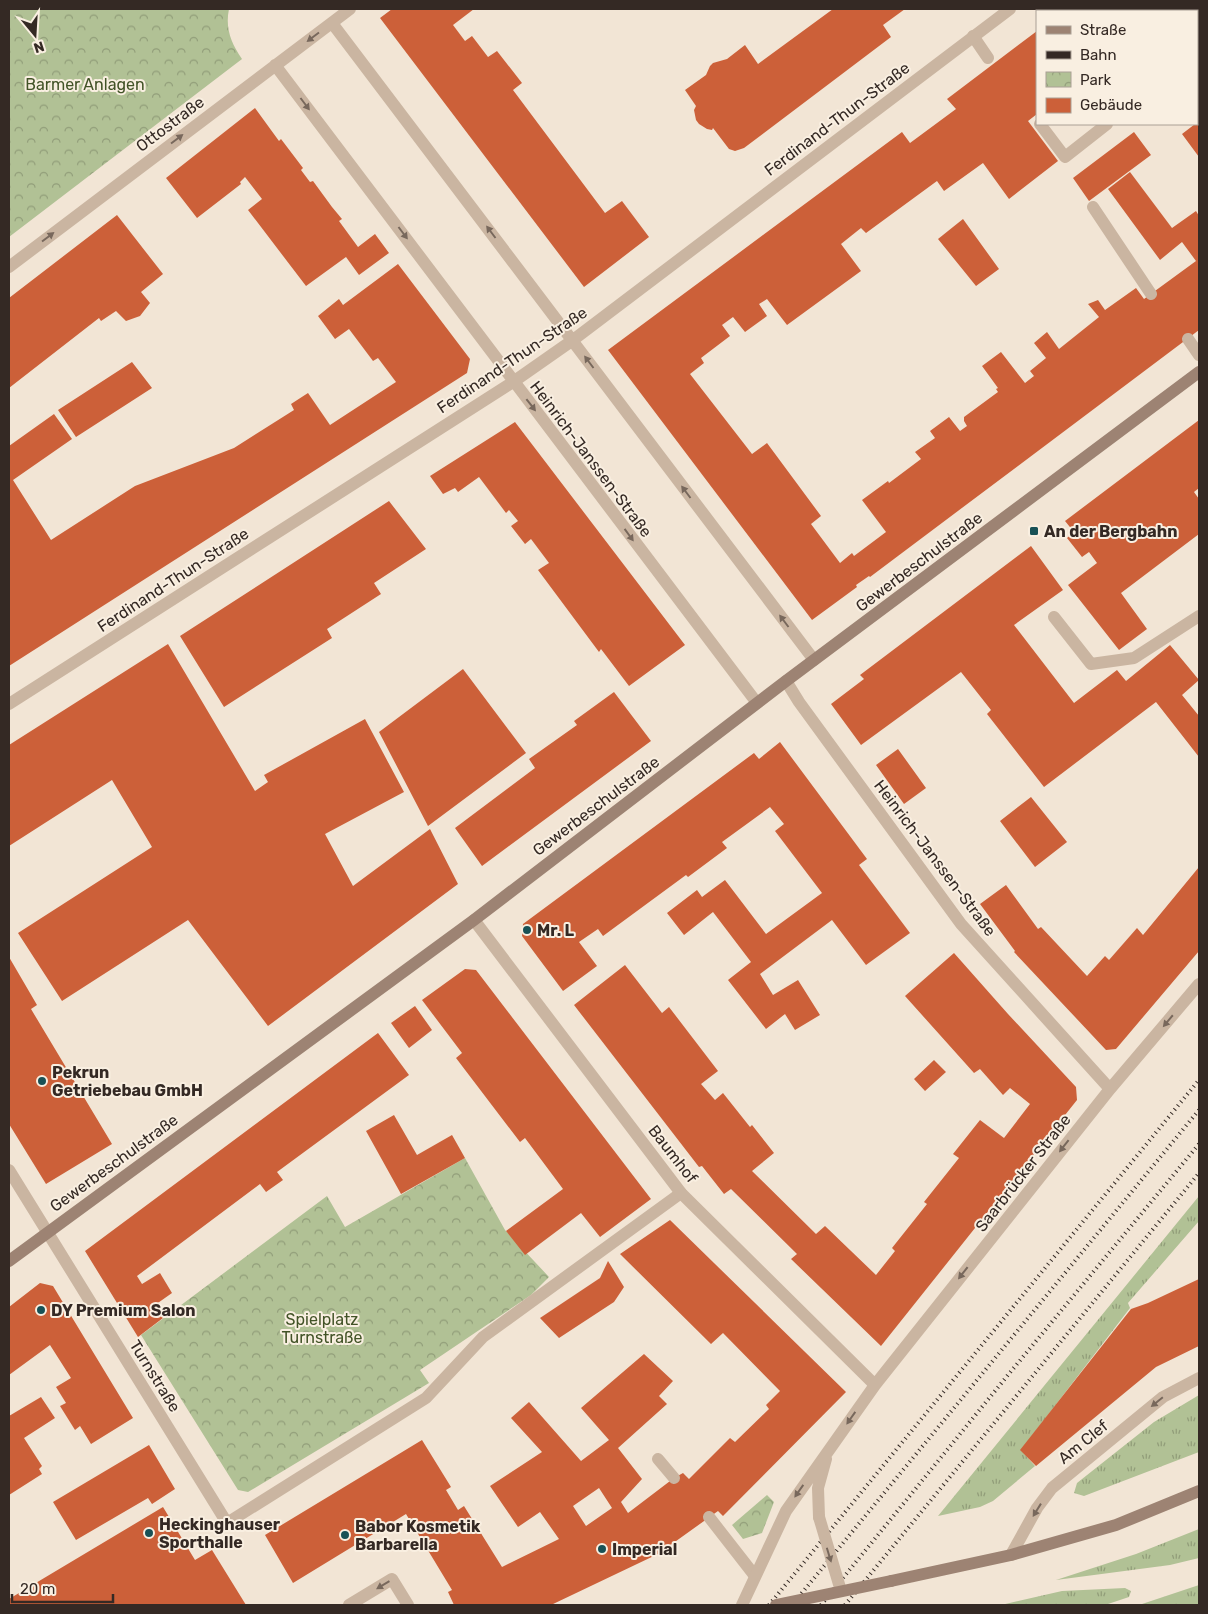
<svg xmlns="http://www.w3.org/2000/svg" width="1208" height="1614" font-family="Rubik,sans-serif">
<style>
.grass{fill:url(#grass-tufts)}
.park{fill:url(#park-crowns)}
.building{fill:#cc6039;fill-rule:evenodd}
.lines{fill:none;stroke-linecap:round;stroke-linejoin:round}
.lane{stroke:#cab5a1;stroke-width:12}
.street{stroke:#cab5a1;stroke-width:12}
.secondary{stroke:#9d8373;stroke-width:12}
.rail{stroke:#342924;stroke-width:4;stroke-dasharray:1 4;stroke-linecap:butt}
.street-bridge{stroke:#cab5a1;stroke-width:12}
.secondary-bridge{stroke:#9d8373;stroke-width:12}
.oneway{fill:#78685c}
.poi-dot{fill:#185156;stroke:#f9efe1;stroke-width:2}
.labels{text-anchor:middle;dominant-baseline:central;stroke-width:4;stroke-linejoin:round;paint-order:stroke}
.park-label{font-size:16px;fill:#425327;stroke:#f9efe1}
.street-label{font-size:16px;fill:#342924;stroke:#f9efe1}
.poi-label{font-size:16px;font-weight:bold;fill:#342924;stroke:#f9efe1;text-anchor:start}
</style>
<defs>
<pattern id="grass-tufts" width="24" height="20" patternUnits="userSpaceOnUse" patternTransform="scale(1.25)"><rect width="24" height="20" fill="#b1c195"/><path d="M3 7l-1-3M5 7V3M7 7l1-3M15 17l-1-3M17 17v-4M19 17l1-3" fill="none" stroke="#919d79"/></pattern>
<pattern id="park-crowns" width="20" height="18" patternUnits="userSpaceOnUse" patternTransform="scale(1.25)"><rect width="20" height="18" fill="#b1c195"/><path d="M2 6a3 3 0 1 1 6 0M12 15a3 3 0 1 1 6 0" fill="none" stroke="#919d79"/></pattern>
</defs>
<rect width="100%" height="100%" fill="#f2e5d5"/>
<!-- grass -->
<path class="grass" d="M1199 1196V1221L1128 1303 1130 1308 1021 1450 1035 1466 993 1501 980 1507 938 1516Z
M1199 1395V1452L1084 1496 1074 1493 1077 1483 1154 1422Z
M1199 1529V1558L1170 1565 1056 1580 1136 1554Z
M1199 1585V1605H1139Z
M1125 1588 1131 1591 1129 1597 1105 1605H1001L1062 1591Z"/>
<!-- park -->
<path class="park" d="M9 9H229C225 28 231 43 242 59L9 237Z
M465 1158 505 1230 549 1277 531 1295 420 1370 429 1383 248 1492 238 1490 141 1335 327 1196 345 1227Z
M767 1495 774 1502 762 1533 743 1539 732 1525Z"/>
<!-- building -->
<path class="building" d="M392 9H474L453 25 465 41 472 36 488 57 497 51 522 83 513 90 605 213 622 201 649 237 584 287 380 18Z
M833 9H905L883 25 891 37 744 148 735 151 729 149 713 128 712 130 707 129 699 124 696 120 694 110 696 106 685 90 706 75 710 66 713 63 727 59 745 45 758 64Z
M1066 9H1179L1175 11H1063Z
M1037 31V114L1028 121 1058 161 1009 199 983 163 944 191 937 181 866 233 861 228 841 244 861 271 787 325 767 299 759 304 767 316 745 332 733 317 722 325 730 336 701 358 704 363 690 374 752 454 767 443 821 516 811 524 840 563 852 553 854 556 886 532 862 500 888 481 889 483 921 459 915 452 935 438 930 431 949 417 960 431 967 426 964 421V417L998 392 996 389 998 388 982 366 1001 352 1025 383 1034 376 1030 371 1046 358 1034 343 1047 332 1059 349 1099 317 1088 304 1098 300 1105 310 1136 288 1144 299 1196 261 1182 242 1160 260 1108 189 1130 172 1172 228 1196 211 1199 216V330L870 577 869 576 856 585 857 587 812 620 608 350 902 132 910 143 956 109 947 99Z
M255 108 279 141 281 139 303 168 301 170 310 182 313 181 332 207 342 219 339 221 358 247 375 234 389 253 359 275 346 257 306 286 248 210 262 199 245 177 240 182 241 184 197 218 166 178Z
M1199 121V157L1182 134Z
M1134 132 1151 155 1089 201 1073 178Z
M117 215 163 274 141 292 150 303 140 316 126 321 116 311 101 321 99 318 9 388V298Z
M963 219 999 269 976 286 938 239Z
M398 264 470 359 467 373 9 666V446L54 414 72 439 13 480 51 540 135 486 234 448 294 410 291 404 308 393 330 425 396 382 378 358 373 361 349 329 335 339 318 316 339 299 343 305Z
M132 362 152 388 76 437 58 410Z
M1199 420V488L1194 492 1199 499V534L1121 593 1147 629 1119 650 1068 585 1097 563 1089 552 1082 557 1067 538 1074 532 1065 521Z
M515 422 685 645 629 686 601 649 599 652 538 570 549 563 531 539 525 544 511 526 518 521 509 510 506 513 479 477 458 492 455 488 443 494 430 476Z
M389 501 426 549 374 583 381 594 327 629 332 638 224 707 180 636Z
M1031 546 1063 590 1014 625 1074 703 1117 670 1126 681 1170 645 1199 680 1182 695 1199 716V757L1156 702 1044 787 987 714 991 710 961 672 861 745 831 704 864 679 860 675Z
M168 644 255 791 268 782 264 775 365 719 404 792 325 834 353 886 430 829 458 884 268 1026 188 920 62 1001 18 933 152 847 112 780 9 846V745Z
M463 669 526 753 428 826 379 732Z
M614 692 651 741 482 866 455 828 535 768 529 759 577 725 574 721Z
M780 742 867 859 859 865 910 933 866 965 832 920 760 974 773 995 798 980 820 1015 795 1030 785 1014 766 1029 728 980 751 962 713 912 684 935 667 913 697 890 702 897 725 880 766 934 822 893 775 831 784 824 770 807 722 842 727 848 688 877 686 875 603 936 598 929 579 942 597 966 563 991 522 936 523 924 754 753 759 759Z
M898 749 926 788 904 804 876 765Z
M1031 797 1067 842 1035 867 1000 821Z
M1199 867V951L1116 1049 1106 1050 1014 952 1015 951 980 904 1006 885 1038 929 1041 927 1087 976 1105 956 1109 960 1137 928 1143 935Z
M954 953 1008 1014 1076 1087 1077 1100 881 1346 791 1259 797 1254 731 1189 724 1194 702 1166 699 1167 574 1005 625 965 662 1013 669 1007 718 1071 701 1084 715 1100 723 1093 750 1127 752 1125 774 1153 752 1171 816 1234 825 1226 876 1275 895 1251 892 1248 927 1204 924 1202 959 1158 953 1154 980 1120 1004 1138 1030 1104 1010 1088 1003 1095 980 1069 974 1073 905 996Z
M9 957 37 1005 31 1009 112 1144 46 1184 9 1124Z
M465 969 476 970 651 1199 600 1237 581 1213 525 1255 506 1231 563 1189 525 1138 520 1142 456 1058 462 1053 422 1000Z
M415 1006 432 1030 409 1048 391 1023Z
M378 1033 409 1075 277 1172 283 1180 266 1192 260 1184 137 1276 142 1284 160 1273 172 1293 155 1305 163 1318 138 1337 85 1251Z
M934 1060 946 1072 925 1091 914 1079Z
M394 1115 417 1155 452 1135 465 1158 401 1194 366 1131Z
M670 1220 846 1392 723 1516 718 1511 658 1554 551 1605H454L448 1592 452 1590 406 1514 293 1583 265 1535 422 1440 451 1487 446 1490 458 1510 464 1506 502 1567 559 1539 540 1512 518 1527 490 1486 542 1452 511 1418 529 1402 581 1461 609 1440 581 1408 644 1354 673 1381 659 1396 667 1404 618 1448 642 1479 621 1502 628 1513 674 1478 683 1473 689 1479 730 1438 735 1442 769 1409 766 1405 780 1391 723 1333 711 1344 620 1254ZM599 1488 612 1508 586 1526 573 1506Z
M608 1261 624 1287 614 1302 559 1338 540 1318 600 1278Z
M1199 1279V1346L1156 1367 1036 1466 1020 1450 1131 1309 1148 1303Z
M40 1283 53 1286 133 1418 91 1444 80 1426 75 1430 60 1406 66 1403 56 1387 71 1378 50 1345 9 1375V1307Z
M41 1397 55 1418 24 1438 42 1466 39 1469 42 1474 9 1495V1416Z
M149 1445 175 1489 152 1504 148 1498 76 1540 53 1502Z
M163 1507 195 1560 212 1550 246 1605H9V1599Z"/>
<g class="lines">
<!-- lane -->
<path class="lane" d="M973 36 988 58
M1040 124 1065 157 1107 124
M1093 207 1151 294
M1188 339 1199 355
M1054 617 1091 664 1134 658 1199 616
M658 1459 674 1478
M709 1517 755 1576
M227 1523 426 1398 483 1337 681 1193
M349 1605 392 1579 408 1605"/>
<!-- street -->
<path class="street" d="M332 23 814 660
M275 65C436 277 595 491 757 703
M9 267 350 9
M786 681 799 702 961 924 1110 1089
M9 704 513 382 573 340 1010 9
M474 920 681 1193 875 1385
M9 1170 227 1523
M819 1517 818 1488 826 1459
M1011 1555 1037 1508 1052 1488 1163 1397 1199 1378
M742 1605 786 1511 875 1385 1110 1089 1199 984"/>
<!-- secondary -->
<path class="secondary" d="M9 1261 474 920 786 681 1199 372
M891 1581 1011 1555 1116 1525 1199 1491"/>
<!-- rail -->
<path class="rail" d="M769 1605 1199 1080
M792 1605 1199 1110
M821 1605 1008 1375 1199 1144
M845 1605 1199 1173"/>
<!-- street-bridge -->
<path class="street-bridge" d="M819 1517 841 1591"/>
<!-- secondary-bridge -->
<path class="secondary-bridge" d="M776 1605 891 1581"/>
</g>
<!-- one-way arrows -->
<defs><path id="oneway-solid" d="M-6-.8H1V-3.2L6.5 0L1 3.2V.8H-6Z" transform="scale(1.25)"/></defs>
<g class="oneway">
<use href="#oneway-solid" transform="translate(313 37) rotate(143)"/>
<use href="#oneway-solid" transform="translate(305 104) rotate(53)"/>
<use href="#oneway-solid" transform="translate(177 139) rotate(-37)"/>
<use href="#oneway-solid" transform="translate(491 232) rotate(-127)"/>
<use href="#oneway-solid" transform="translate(403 233) rotate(53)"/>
<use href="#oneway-solid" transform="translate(48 237) rotate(-37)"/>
<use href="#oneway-solid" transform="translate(589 362) rotate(-127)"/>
<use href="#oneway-solid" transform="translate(531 405) rotate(52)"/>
<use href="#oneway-solid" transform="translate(686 492) rotate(-127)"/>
<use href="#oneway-solid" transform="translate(629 535) rotate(54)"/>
<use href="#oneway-solid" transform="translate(784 621) rotate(-127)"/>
<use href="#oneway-solid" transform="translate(1168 1021) rotate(130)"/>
<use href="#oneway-solid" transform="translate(1064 1146) rotate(128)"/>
<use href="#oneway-solid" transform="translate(963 1273) rotate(128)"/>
<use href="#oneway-solid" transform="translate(1157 1402) rotate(141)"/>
<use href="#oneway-solid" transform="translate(851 1418) rotate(125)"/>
<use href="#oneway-solid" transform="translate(799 1491) rotate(125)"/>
<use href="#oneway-solid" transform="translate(1037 1510) rotate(122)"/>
<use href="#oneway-solid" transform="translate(829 1555) rotate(73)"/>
<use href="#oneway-solid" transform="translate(383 1585) rotate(149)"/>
</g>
<!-- markers -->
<g class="poi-dot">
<rect x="1029" y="526" width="10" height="10" rx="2.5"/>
<circle cx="527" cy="930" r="5"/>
<circle cx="42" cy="1081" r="5"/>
<circle cx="41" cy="1310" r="5"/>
<circle cx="149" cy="1533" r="5"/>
<circle cx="345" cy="1535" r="5"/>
<circle cx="602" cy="1549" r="5"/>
</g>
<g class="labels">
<!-- park labels -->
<g class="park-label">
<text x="85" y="84">Barmer Anlagen</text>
<text x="322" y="1319">Spielplatz<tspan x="322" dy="18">Turnstraße</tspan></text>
</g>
<!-- street labels -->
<g class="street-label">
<text transform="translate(837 119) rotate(-37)">Ferdinand-Thun-Straße</text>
<text transform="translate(170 124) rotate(-37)">Ottostraße</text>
<text transform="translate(512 360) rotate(-34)">Ferdinand-Thun-Straße</text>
<text transform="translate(591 459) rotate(53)">Heinrich-Janssen-Straße</text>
<text transform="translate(919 562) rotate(-37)">Gewerbeschulstraße</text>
<text transform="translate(173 580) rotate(-33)">Ferdinand-Thun-Straße</text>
<text transform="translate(596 806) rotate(-37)">Gewerbeschulstraße</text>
<text transform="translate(935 858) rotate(53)">Heinrich-Janssen-Straße</text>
<text transform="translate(673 1154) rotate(52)">Baumhof</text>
<text transform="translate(114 1163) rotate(-36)">Gewerbeschulstraße</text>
<text transform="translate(1023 1173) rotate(-52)">Saarbrücker Straße</text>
<text transform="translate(155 1376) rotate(58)">Turnstraße</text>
<text transform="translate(1083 1442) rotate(-39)">Am Clef</text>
</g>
<!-- poi labels -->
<g class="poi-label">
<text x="1044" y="531">An der Bergbahn</text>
<text x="537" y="930">Mr. L</text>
<text x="52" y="1072">Pekrun<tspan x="52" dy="18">Getriebebau GmbH</tspan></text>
<text x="51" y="1310">DY Premium Salon</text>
<text x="159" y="1524">Heckinghauser<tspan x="159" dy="18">Sporthalle</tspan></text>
<text x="355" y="1526">Babor Kosmetik<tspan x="355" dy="18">Barbarella</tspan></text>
<text x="612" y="1549">Imperial</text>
</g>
</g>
<!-- border -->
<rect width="1208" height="1614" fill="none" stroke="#342924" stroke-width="20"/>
<!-- legend -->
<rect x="1036" y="10" width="162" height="115" fill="#f9efe1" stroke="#aaa095"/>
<rect x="1046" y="26" width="25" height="8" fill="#9d8373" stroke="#aaa095"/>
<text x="1080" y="35" font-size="15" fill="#342924">Straße</text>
<rect x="1046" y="51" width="25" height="8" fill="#342924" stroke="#aaa095"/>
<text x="1080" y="60" font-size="15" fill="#342924">Bahn</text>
<rect x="1046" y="72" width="25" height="15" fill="url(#park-crowns)" stroke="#aaa095"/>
<text x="1080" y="85" font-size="15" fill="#342924">Park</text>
<rect x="1046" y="98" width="25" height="15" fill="#cc6039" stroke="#aaa095"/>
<text x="1080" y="110" font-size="15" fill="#342924">Gebäude</text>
<!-- north arrow -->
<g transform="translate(35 35) rotate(162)" stroke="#f9efe1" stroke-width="4" paint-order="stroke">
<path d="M0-4L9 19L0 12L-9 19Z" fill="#342924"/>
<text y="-8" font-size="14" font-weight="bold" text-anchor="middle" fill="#342924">N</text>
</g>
<!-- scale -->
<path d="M12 1594v8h101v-8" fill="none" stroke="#342924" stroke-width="2.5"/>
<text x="20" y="1594" font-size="15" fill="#342924" stroke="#f9efe1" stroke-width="4" paint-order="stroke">20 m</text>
</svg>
